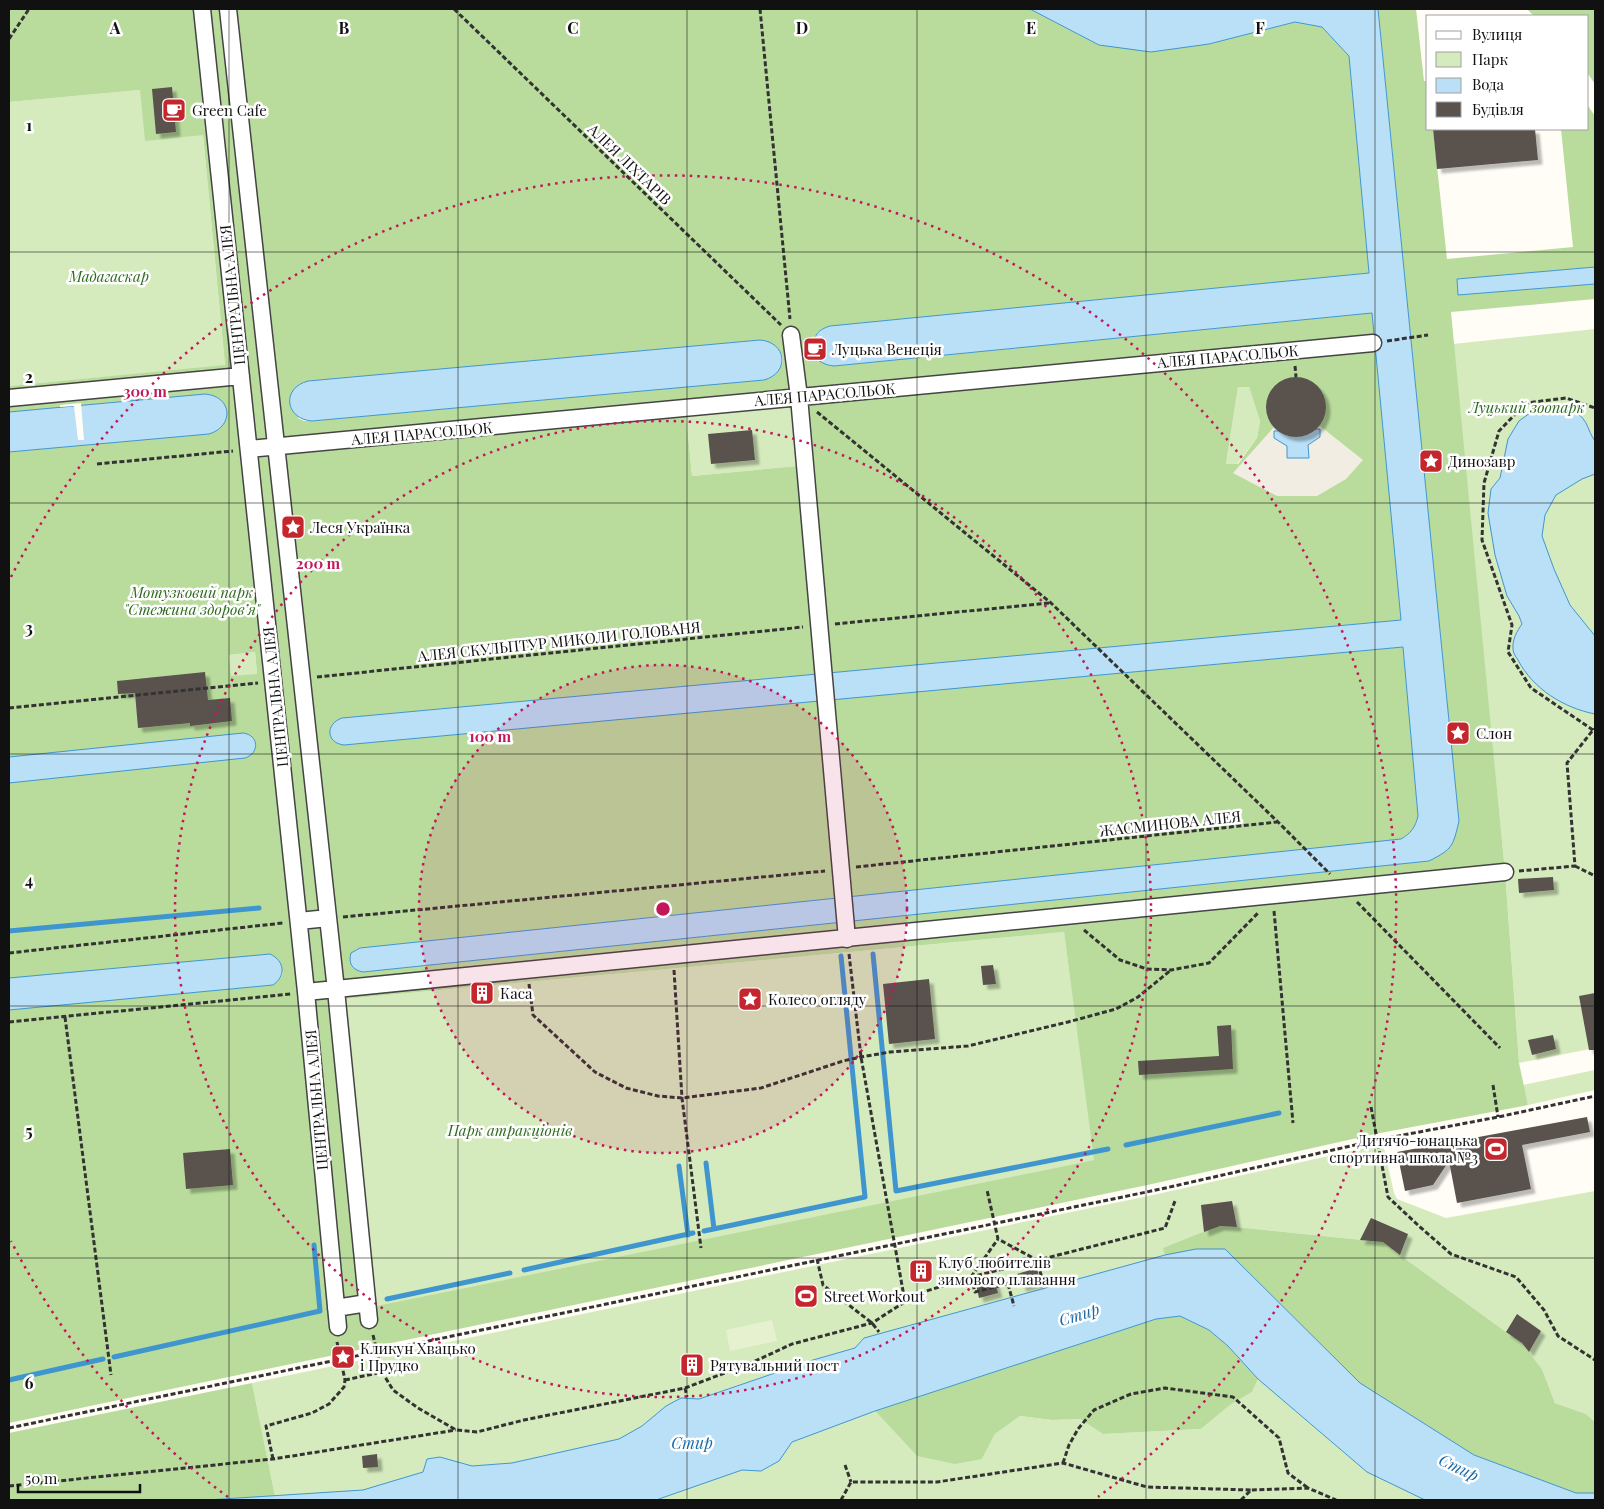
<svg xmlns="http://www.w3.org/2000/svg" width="1604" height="1509" font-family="'Playfair Display',serif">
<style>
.green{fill:#d5ebbd}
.forest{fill:#b9dc9c;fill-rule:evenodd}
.pitch{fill:#e6f2cf}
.plaza{fill:#f1ede2}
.water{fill:#b9e0f7;stroke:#3f96cf}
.pier{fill:#fffdf5}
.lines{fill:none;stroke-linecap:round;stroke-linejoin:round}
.stream{stroke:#3f96cf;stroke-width:5}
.building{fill:#5a524d;filter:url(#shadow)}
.minor-casing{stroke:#444;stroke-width:19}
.path{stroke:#333;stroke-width:3;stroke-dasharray:5 2.5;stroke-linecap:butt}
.minor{stroke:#fff;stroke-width:16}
.grid{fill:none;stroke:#111;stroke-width:1;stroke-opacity:0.55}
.ring{fill:none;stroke:#c2185b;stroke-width:2.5;stroke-dasharray:2.5 5}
.labels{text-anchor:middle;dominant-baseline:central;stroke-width:5;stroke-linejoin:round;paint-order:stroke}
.poi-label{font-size:15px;fill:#111;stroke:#fff;text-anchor:start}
.street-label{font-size:15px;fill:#111;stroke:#fff}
.park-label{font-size:15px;font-style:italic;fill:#2f6b1f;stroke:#fff}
.water-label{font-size:16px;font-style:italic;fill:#1768a6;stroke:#fff}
.grid-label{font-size:16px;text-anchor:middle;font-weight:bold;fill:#111;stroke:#fff;stroke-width:5;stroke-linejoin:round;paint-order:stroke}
.centre{fill:#c2185b;stroke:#fff;stroke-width:2.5}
.ring-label{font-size:15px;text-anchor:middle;font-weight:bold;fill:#c2185b;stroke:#fff;stroke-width:5;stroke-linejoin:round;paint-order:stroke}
</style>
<defs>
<filter id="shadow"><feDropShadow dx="4.5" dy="4.5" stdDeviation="1" flood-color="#0004"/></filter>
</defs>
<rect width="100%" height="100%" fill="#fffdf5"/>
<!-- green -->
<path class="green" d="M140 90 203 135 225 366 9 386V102Z
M1595 329V1048L1519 1063 1505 872 1453 344Z
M1238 387H1249L1260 421 1257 438 1237 464H1226Z
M791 404 797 466 692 476 686 414Z
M255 652 257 674 231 677 229 655Z
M1064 932 1095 1160 377 1307 345 999Z
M1595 1070V1090L1528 1105 1523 1085Z
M1383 1144 1394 1193 1397 1199 1446 1218 1595 1191V1422L1586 1414 1555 1403 1542 1369 1521 1342 1537 1337 1540 1333 1513 1337 1393 1250 1398 1238 1406 1241 1407 1235 1377 1228 1372 1241 1226 1226 1215 1227 1164 1248 1165 1255 864 1338 855 1348 813 1360 699 1399 681 1398 666 1406 642 1426 619 1439 512 1463 472 1466 440 1457 427 1459 423 1472 363 1490 275 1496 252 1383 1153 1195Z
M1258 1379 1367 1472 1425 1500H656L742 1470 761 1471 779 1461 792 1442 875 1411 917 1456 982 1459 995 1434 1020 1416 1052 1420 1080 1419 1103 1434 1201 1429 1230 1405 1252 1392Z"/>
<!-- forest -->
<path class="forest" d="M9 9H1030L1099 45 1209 44 1295 22 1322 27 1349 56 1369 273 830 326 818 332 814 338 834 366 1373 313 1401 620 342 718 339 744 1403 647 1418 816C1415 828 1411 833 1401 839L360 948C346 953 347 969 363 972L1429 861 1456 834 1459 821 1378 9H1416L1424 81H1428V129H1433L1447 259 1573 247 1561 129H1588V106L1595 116V267L1457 279 1458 295 1595 284V299L1451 312 1505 872 1519 1063 1528 1105 1375 1134 1152 1184 9 1423V452L209 434 226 408C222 399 216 395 205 394L9 412V386L225 365 203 135 145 141 140 90 9 102ZM760 340C772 341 790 354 780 368 777 373 769 377 764 380L312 421H304L298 418 308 381ZM1238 387H1249L1260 421 1257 438 1238 464H1226ZM791 404 797 466 692 476 686 414ZM255 652 257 674 231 676 229 655ZM1064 932 1094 1160 377 1306 345 999ZM283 972 281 977 273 985 97 1001Z
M1527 9H1595V84L1588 74V16H1534Z
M1232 1203 1226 1226 1372 1241 1377 1228 1368 1224 1370 1219 1408 1236 1406 1241 1398 1238 1393 1250 1513 1337 1521 1326 1513 1321 1516 1316 1540 1333 1537 1337 1521 1342 1542 1369 1555 1403 1586 1414 1595 1422V1493H1576L1474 1455 1360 1383 1225 1249H1196L1165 1255 1163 1248 1215 1227 1202 1216 1201 1207Z
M1180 1316 1209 1330 1228 1346 1258 1379 1252 1392 1230 1405 1201 1429 1103 1434 1080 1419 1052 1420 1020 1416 995 1434 982 1459 955 1464 917 1456 875 1411 1156 1319Z
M252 1383 275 1496 207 1500H9V1433Z"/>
<!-- pitch -->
<path class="pitch" d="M772 1320 777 1341 730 1351 726 1330Z"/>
<!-- plaza -->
<path class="plaza" d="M1320 426 1363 460 1346 479 1317 496H1277L1233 473 1274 427Z"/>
<!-- water -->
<path class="water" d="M1030 9H1378L1459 821C1453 846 1453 849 1429 861L363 972C352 970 348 963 351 953L360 948 1401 839C1411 833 1415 828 1418 816L1403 647 344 745C326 743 325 724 342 718L1401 620 1372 313 834 366C826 365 821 363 816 358 814 341 811 332 830 326L1369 273 1349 56 1322 27 1295 22 1209 44 1151 52 1099 45Z
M1595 267V284L1458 295 1457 279Z
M760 340C787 342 790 373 764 380L312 421C285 419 281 388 308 381Z
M205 394C232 396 235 426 209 434L9 452V412Z
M1556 404C1568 408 1579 411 1586 423 1589 429 1591 436 1595 441V474L1582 479 1556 495 1545 515 1542 536 1554 569 1570 605 1595 636V714C1564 708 1533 689 1518 660 1516 657 1513 653 1513 649 1512 640 1517 631 1522 624L1519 616 1507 596 1495 555 1488 513 1491 489 1500 478 1508 439 1519 421 1534 410Z
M1320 429V437L1308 445 1309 458H1287V446L1274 438V431Z
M243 733C259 735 260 753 245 758L9 783V757Z
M270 954C285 961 286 976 273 985L9 1010V978Z
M1196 1249H1225L1360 1383 1474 1455 1576 1493H1595V1500H1425L1367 1472 1258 1379 1228 1346 1209 1330 1180 1316 1156 1319 875 1411 792 1442 779 1461 761 1471 742 1470 656 1500H207L363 1490 423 1472 427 1459 440 1457 472 1466 512 1463 619 1439 642 1426 666 1406 681 1398 699 1399 813 1360 855 1348 864 1338 1165 1255Z"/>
<!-- pier -->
<path class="pier" d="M822 336 824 359 815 360 810 351V345L811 337Z
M81 403 84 440H78L74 406 60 407V405Z"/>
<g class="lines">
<!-- stream -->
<path class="stream" d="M9 931 259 908
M873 954 896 1191 1108 1149
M1126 1145 1279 1113
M706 1163 714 1229
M679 1166 688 1235
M704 1231 865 1197 841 956
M524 1270 693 1233
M387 1299 510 1273
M114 1357 320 1311 314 1245
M9 1380 103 1359"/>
</g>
<!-- building -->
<path class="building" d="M172 87 176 132 156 134 152 89Z
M1433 129H1535L1538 160 1437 169Z
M1266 407a30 30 0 1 1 60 0a30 30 0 1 1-60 0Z
M752 430 755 460 711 464 708 434Z
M205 672 208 700 230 698 232 721 190 726V723L138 728 135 693 118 694 117 681Z
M1553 877 1554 890 1519 893 1518 879Z
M993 965 996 984 983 985 981 966Z
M929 979 935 1039 889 1044 883 984Z
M1595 993V1050H1589L1579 996Z
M1231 1025 1233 1069 1139 1075 1138 1061 1219 1056 1217 1026Z
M1553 1035 1556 1049 1532 1055 1528 1040Z
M1587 1117 1590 1132 1522 1145 1531 1189 1457 1203 1449 1161 1433 1185 1405 1191 1397 1152Z
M230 1149 233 1185 186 1189 183 1153Z
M1232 1201 1237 1227 1220 1226 1204 1232 1201 1205Z
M1371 1218 1408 1234 1400 1255 1383 1242 1360 1240Z
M1037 1268 1040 1283 1022 1287 1017 1274Z
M994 1279 998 1293 979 1298 976 1284Z
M1517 1314 1541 1331 1529 1352 1522 1343 1506 1332Z
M377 1454 378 1467 363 1468 362 1456Z"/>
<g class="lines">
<!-- minor casing -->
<g class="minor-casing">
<path id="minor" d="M202 9 306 992 338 1327
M228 9 336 990 369 1320
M791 335 799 397 847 939
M9 398 241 376
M249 449 1373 343
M299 921 328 918
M306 992 1505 872
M336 1308 367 1303"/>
</g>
<!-- path -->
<path class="path" d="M454 9 781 325
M760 9 790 319
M9 39 29 9
M1387 341 1428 335
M1295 366 1296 377
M817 412 1051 603 1278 822 1330 874
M97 464 233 451
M835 624 1050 603
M317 677 803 627
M9 708 258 683
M1593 730 1531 688 1508 652 1512 625 1482 540 1484 483 1499 431 1526 403 1566 398 1595 408
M1575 866 1595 876
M856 867 1277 822
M1519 871 1575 866 1567 763 1593 730 1595 729
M1357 902 1500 1048
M1274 911 1293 1123
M343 917 825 871
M1084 930 1120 960 1147 969 1171 970 1209 963 1258 913
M9 953 283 923
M849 954 861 1057 905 1302
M674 970 682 1098 701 1248
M529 984 533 1015 595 1072 626 1088 658 1096 682 1098 761 1088 843 1061 861 1057 890 1052 968 1046 1068 1022 1116 1009 1138 997 1171 970
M65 1017 111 1375
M9 1022 291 994
M1493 1085 1498 1117
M1371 1107 1388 1197 1420 1227 1451 1254 1516 1277 1544 1310 1558 1336 1595 1360
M817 1259 823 1285 872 1323 879 1332
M971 1277 975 1292 1041 1275 1037 1260 998 1239 987 1190
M971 1277 998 1239
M1008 1284 1014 1306
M373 1335 382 1372 393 1390 418 1408 456 1430 477 1432 524 1420 685 1388 751 1363 792 1344 872 1323 917 1294 971 1277 1165 1228 1175 1201
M345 1380 382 1372
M685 1388 687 1397
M9 1428 1161 1189 1377 1140 1498 1117 1595 1096
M273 1459 266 1426 312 1413 329 1404 344 1387 345 1380 337 1342
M1063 1463 1069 1445 1078 1429 1094 1410 1131 1394 1165 1388 1233 1397 1279 1438 1288 1473 1308 1488
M845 1465 851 1482
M9 1486 273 1459 456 1430
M841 1500 851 1482H937L1063 1463 1147 1487 1251 1490
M1241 1500 1251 1490 1308 1488 1336 1500"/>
<!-- minor -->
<use href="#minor" class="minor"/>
</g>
<!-- grid -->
<path class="grid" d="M229 9V1500M458 9V1500M687 9V1500M917 9V1500M1146 9V1500M1375 9V1500M9 252H1595M9 503H1595M9 754H1595M9 1006H1595M9 1258H1595"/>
<!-- distance rings -->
<circle cx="663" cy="909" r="244" fill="#c2185b" fill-opacity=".12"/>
<g class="ring">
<circle cx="663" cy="909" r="244"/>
<circle cx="663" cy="909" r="488"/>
<path d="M228 1497A732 732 0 0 1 11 1241M11 577A732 732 0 1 1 1098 1497"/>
</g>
<!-- icons -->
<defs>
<g id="cafe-square" transform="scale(1.25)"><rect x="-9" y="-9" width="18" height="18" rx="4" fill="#c4262e" stroke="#fff"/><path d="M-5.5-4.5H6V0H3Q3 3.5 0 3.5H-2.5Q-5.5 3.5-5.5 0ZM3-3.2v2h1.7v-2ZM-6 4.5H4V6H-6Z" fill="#fff"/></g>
<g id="sight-square" transform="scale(1.25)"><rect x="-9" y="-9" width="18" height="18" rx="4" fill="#c4262e" stroke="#fff"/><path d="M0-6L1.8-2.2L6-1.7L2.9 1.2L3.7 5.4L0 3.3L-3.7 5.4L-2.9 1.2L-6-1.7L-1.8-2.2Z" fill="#fff"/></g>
<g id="building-square" transform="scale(1.25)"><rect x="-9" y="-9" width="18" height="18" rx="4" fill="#c4262e" stroke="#fff"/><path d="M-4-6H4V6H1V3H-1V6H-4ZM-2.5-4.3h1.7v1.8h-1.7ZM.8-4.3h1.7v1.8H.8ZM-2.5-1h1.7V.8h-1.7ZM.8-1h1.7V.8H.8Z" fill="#fff"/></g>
<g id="stadium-square" transform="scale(1.25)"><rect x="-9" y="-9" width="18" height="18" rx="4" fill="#c4262e" stroke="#fff"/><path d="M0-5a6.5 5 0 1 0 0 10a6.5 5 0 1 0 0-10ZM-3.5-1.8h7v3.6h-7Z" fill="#fff"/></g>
</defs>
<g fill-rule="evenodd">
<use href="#cafe-square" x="174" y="110"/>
<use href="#cafe-square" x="815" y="349"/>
<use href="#sight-square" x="1431" y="461"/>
<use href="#sight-square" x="293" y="527"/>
<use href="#sight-square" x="1458" y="733"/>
<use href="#building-square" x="482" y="993"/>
<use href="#sight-square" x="750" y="999"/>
<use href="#stadium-square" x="1496" y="1149"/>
<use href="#building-square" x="921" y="1271"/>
<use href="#stadium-square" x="806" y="1296"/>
<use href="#sight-square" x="343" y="1357"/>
<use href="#building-square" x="692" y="1365"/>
</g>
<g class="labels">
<!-- poi labels -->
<g class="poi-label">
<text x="192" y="110">Green Cafe</text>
<text x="832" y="349">Луцька Венеція</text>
<text x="1448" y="461">Динозавр</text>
<text x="310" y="527">Леся Українка</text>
<text x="1476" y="733">Слон</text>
<text x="500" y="993">Каса</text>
<text x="768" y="999">Колесо огляду</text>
<text x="1478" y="1140" text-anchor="end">Дитячо-юнацька<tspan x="1478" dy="17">спортивна школа №3</tspan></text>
<text x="938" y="1262">Клуб любителів<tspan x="938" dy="17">зимового плавання</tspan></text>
<text x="824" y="1296">Street Workout</text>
<text x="360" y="1348">Кликун Хвацько<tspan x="360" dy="17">і Прудко</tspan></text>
<text x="710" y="1365">Рятувальний пост</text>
</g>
<!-- street labels -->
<g class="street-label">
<text transform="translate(630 164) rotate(44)">АЛЕЯ ЛІХТАРІВ</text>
<text transform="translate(232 295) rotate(-96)">ЦЕНТРАЛЬНА АЛЕЯ</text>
<text transform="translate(1228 356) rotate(-5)">АЛЕЯ ПАРАСОЛЬОК</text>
<text transform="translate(825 394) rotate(-5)">АЛЕЯ ПАРАСОЛЬОК</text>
<text transform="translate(422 433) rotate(-5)">АЛЕЯ ПАРАСОЛЬОК</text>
<text transform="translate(559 641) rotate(-6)">АЛЕЯ СКУЛЬПТУР МИКОЛИ ГОЛОВАНЯ</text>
<text transform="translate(275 697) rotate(-96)">ЦЕНТРАЛЬНА АЛЕЯ</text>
<text transform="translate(1170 823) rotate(-6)">ЖАСМИНОВА АЛЕЯ</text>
<text transform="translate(316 1100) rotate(-95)">ЦЕНТРАЛЬНА АЛЕЯ</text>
</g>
<!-- park labels -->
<g class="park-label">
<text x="109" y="276">Мадагаскар</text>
<text x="1527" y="407">Луцький зоопарк</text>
<text x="192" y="592">Мотузковий парк<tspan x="192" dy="17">"Стежина здоров’я"</tspan></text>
<text x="510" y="1130">Парк атракціонів</text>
</g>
<!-- water labels -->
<g class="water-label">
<text transform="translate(1079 1314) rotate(-17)">Стир</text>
<text x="692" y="1442">Стир</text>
<text transform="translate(1459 1467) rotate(26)">Стир</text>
</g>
</g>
<g class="grid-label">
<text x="115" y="34">A</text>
<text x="344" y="34">B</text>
<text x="573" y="34">C</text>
<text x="802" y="34">D</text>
<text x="1031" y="34">E</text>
<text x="1260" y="34">F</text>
<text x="29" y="131">1</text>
<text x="29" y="383">2</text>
<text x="29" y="634">3</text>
<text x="29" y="886">4</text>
<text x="29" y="1137">5</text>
<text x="29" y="1389">6</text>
</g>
<circle cx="663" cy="909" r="8" class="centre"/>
<g class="ring-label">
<text x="145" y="397">300 m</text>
<text x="318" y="569">200 m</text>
<text x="490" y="742">100 m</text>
</g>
<!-- border -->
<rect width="1604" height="1509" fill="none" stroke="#111111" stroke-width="20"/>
<!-- legend -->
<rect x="1426" y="15" width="162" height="115" fill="#ffffff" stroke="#a0a0a0"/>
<rect x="1436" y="31" width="25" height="8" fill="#ffffff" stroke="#a0a0a0"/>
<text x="1472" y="40" font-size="15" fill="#111111">Вулиця</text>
<rect x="1436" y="52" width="25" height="15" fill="#d5ebbd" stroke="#a0a0a0"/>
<text x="1472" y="65" font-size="15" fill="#111111">Парк</text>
<rect x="1436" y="78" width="25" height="15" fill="#b9e0f7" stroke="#a0a0a0"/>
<text x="1472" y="90" font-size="15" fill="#111111">Вода</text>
<rect x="1436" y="102" width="25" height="15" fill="#5a524d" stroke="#a0a0a0"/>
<text x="1472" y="115" font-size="15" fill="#111111">Будівля</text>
<!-- scale -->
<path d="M18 1484v8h122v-8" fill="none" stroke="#111111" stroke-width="2.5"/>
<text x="25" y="1484" font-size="15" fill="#111111" stroke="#ffffff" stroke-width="4" paint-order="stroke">50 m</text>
</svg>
